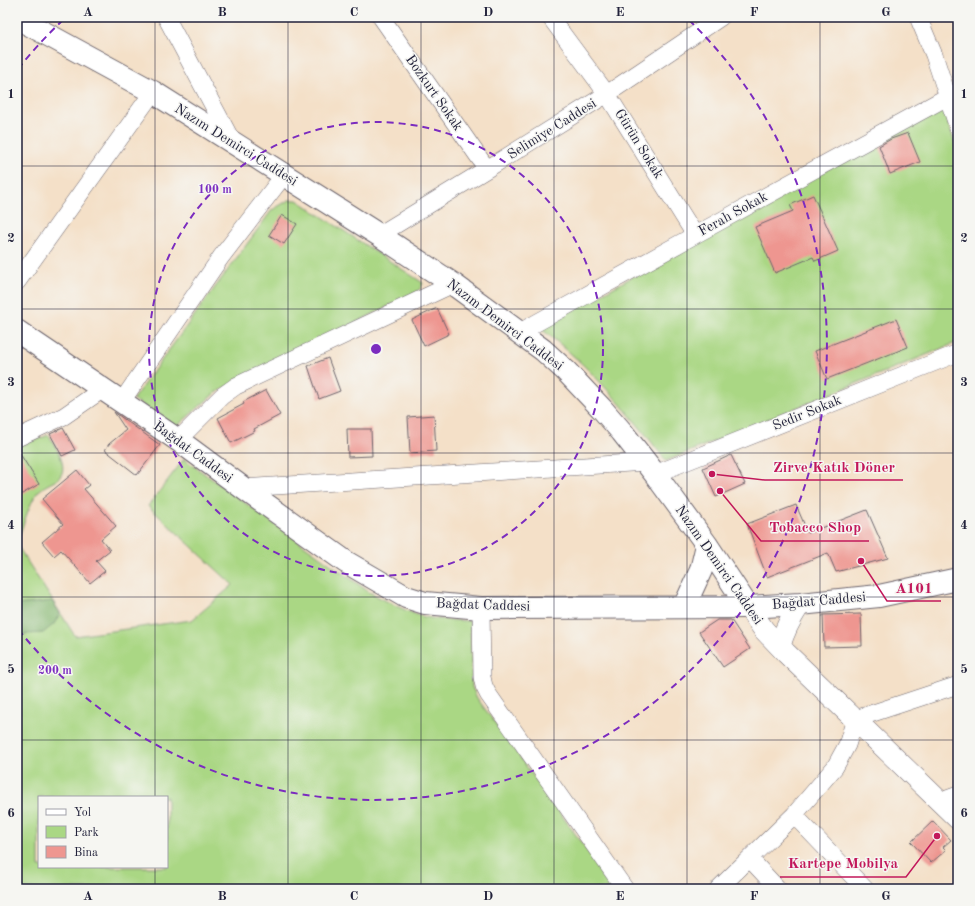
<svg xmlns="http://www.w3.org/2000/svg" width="975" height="906" font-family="'Old Standard TT',serif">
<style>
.green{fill:#aad784;stroke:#667c60;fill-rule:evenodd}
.forest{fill:#87b872;stroke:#546d56}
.building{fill:#ee9690}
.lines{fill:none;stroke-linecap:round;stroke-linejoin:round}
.minor-casing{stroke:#6c646c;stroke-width:18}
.tertiary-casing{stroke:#6c646c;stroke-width:22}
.secondary-casing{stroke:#6c646c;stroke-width:24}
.minor{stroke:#fff;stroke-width:17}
.tertiary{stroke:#fff;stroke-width:21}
.secondary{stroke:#fff;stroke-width:22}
.grid{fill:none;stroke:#22223b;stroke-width:1;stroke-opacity:0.55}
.ring{fill:none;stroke:#7b2cbf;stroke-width:2;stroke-dasharray:7 5}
.labels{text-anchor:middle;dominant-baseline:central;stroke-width:3;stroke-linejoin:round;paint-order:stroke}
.street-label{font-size:14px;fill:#22223b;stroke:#f6f6f2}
.centre{fill:#7b2cbf;stroke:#f6f6f2;stroke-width:2}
.ring-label{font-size:12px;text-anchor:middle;font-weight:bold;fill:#7b2cbf;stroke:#f6f6f2;stroke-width:3;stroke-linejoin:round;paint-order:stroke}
.leader{fill:none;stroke:#c2185b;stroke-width:1.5}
.callout-dot{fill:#c2185b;stroke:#f6f6f2;stroke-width:1.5}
.callout-label{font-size:15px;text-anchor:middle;font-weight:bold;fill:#c2185b;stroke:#f6f6f2;stroke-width:3;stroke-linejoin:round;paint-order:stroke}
.neatline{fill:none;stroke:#22223b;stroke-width:1.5}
.grid-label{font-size:13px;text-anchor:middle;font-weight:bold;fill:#22223b}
</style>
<rect width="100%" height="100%" fill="#f6f6f2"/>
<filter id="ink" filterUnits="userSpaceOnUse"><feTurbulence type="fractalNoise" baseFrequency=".025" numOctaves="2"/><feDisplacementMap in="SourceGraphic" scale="8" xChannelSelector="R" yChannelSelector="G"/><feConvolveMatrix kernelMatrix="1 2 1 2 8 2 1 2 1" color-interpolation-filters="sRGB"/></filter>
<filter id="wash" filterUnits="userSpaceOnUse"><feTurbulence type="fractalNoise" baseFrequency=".012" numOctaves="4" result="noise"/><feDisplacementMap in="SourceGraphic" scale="16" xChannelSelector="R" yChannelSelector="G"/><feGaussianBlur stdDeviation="0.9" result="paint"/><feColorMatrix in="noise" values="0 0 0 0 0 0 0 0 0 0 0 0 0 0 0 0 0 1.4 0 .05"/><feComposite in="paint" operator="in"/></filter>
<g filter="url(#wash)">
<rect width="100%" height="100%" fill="#f4e0c8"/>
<!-- green -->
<path class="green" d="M942 106 958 152V342L666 461C628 411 591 367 540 328Z
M289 200H297L423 283 420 289 415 293 215 393 176 427 133 399 272 210Z
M49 435C55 448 73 470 55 481 49 484 42 487 37 493 29 504 22 529 17 542V446Z
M184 459 369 592C386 601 403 610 421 616 437 620 454 620 470 621L472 687 477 698 615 889H17V545L75 636 192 620 233 585 148 506ZM39 797H167V867H39Z"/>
<!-- forest -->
<path class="forest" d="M52 601 60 613 54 624 43 633 26 634 17 636V605Z"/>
<g id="blocks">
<!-- building -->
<path class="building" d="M908 133 920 162 890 174 879 146 891 139Z
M813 195 838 251 815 261 813 257 775 273 755 227 793 211 790 205Z
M282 215 297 224 284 244 269 235Z
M437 308 449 334 424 346 412 320Z
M896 319 908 347 827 379 815 351Z
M328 358 340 391 319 399 308 366Z
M266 390 280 415 254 429 255 431 231 443 218 418 244 404 243 402Z
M114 412 160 445 137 475 105 450 109 444 126 430Z
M434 415 436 451 410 453 408 417Z
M63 428 75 450 62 456 50 434Z
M347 429H371L372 456 348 457Z
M17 449 39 484 17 497Z
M731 455 745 484 716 497 703 468Z
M77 470 89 485 84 489 116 526 101 539 110 550 96 561 105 571 90 583 61 550 54 556 42 542 63 524 42 499Z
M796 505 808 533 867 510 888 558 836 572 828 553 767 577 747 524Z
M861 614 862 646 824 647 823 615Z
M717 620H731L750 649 723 667 699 632Z
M933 821 951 840 943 847 946 850 931 863 911 842Z"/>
</g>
</g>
<g filter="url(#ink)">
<use href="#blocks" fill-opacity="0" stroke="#6c646c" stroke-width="1"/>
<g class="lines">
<!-- minor casing -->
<g class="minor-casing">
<path id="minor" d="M166 17 233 143
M381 17 487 169
M550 17 607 94 695 235
M918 17 934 55 958 128
M379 235 487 169 607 94 721 17
M17 282 153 92
M520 332 695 235 947 97 958 92
M122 401 221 257 284 175
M17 438 64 416 103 389
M178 440 222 396 236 386 453 284
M655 474 958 353
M243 488 646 462
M481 608 482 677 484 686 488 694 625 889
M939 802 958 795
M794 815 865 889
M750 859 778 889
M718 889 794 815 835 767 847 745 855 719 958 685"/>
</g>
<!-- tertiary casing -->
<g class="tertiary-casing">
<path id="tertiary" d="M748 607 764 630 786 653 958 819
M780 646C784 630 791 618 800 604"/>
</g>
<!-- secondary casing -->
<g class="secondary-casing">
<path id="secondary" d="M17 18 153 92 379 235 453 284 543 350 566 371 602 409 622 432 655 474 707 545 748 607
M17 331 178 440 243 488 346 562 406 597 425 603 481 608 748 607 800 604 879 596 958 579
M684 607 701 570 707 545"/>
</g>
<!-- minor -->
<use href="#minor" class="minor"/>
<!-- tertiary -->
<use href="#tertiary" class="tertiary"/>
<!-- secondary -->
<use href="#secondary" class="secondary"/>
</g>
</g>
<!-- grid -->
<path class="grid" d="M155 17V797M288 17V889M421 17V889M554 17V889M687 17V889M820 17V889M17 166H958M17 309H958M17 453H958M17 597H958M17 740H958M155 867V889"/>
<!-- distance rings -->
<g class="ring">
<circle cx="376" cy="349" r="227"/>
<path d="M18 69A454 454 0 0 1 63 20M689 20A454 454 0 1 1 18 629"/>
</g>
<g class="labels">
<!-- street labels -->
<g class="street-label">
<text transform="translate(434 93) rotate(55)">Bozkurt Sokak</text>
<text transform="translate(552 129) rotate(-32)">Selimiye Caddesi</text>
<text transform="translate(639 144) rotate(58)">Gürün Sokak</text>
<text transform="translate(236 145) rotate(32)">Nazım Demirci Caddesi</text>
<text transform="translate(733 214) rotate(-29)">Ferah Sokak</text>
<text transform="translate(505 325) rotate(37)">Nazım Demirci Caddesi</text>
<text transform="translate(807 413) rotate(-22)">Sedir Sokak</text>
<text transform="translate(193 452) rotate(36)">Bağdat Caddesi</text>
<text transform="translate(719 565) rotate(55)">Nazım Demirci Caddesi</text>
<text transform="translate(819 601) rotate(-5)">Bağdat Caddesi</text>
<text transform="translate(483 605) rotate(2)">Bağdat Caddesi</text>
</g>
</g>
<circle cx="376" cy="349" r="6" class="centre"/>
<g class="ring-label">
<text x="215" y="193">100 m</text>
<text x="55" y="674">200 m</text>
</g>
<!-- callouts -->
<path class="leader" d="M712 474L765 480H903M720 491L761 541H869M861 561L887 601H941M937 836L906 877H780"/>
<g class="callout-dot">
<circle cx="712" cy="474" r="4"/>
<circle cx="720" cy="491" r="4"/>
<circle cx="861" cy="561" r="4"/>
<circle cx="937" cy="836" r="4"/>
</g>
<g class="callout-label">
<text x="834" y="472">Zirve Katık Döner</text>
<text x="815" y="532">Tobacco Shop</text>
<text x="914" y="593">A101</text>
<text x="843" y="868">Kartepe Mobilya</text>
</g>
<!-- margin -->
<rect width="975" height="906" fill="none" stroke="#f6f6f2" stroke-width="44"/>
<!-- legend -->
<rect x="38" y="796" width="130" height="72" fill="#f6f6f2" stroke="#a1a1a9"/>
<rect x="46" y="809" width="20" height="6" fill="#ffffff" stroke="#a1a1a9"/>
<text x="74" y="816" font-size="12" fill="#22223b">Yol</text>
<rect x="46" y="826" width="20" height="12" fill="#aad784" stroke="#a1a1a9"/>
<text x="74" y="836" font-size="12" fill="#22223b">Park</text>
<rect x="46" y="846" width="20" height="12" fill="#ee9690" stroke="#a1a1a9"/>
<text x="74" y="856" font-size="12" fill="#22223b">Bina</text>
<rect x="22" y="22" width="931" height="862" class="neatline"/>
<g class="grid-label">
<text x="88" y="16">A</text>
<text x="222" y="16">B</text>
<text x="354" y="16">C</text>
<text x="488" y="16">D</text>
<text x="620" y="16">E</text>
<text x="754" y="16">F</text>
<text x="886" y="16">G</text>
<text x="11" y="98">1</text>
<text x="964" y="98">1</text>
<text x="11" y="242">2</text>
<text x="964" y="242">2</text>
<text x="11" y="386">3</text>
<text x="964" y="386">3</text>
<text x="11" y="529">4</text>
<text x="964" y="529">4</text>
<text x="11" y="673">5</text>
<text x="964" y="673">5</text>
<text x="11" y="817">6</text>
<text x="964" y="817">6</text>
<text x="88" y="900">A</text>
<text x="222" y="900">B</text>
<text x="354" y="900">C</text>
<text x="488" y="900">D</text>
<text x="620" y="900">E</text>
<text x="754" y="900">F</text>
<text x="886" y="900">G</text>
</g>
</svg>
